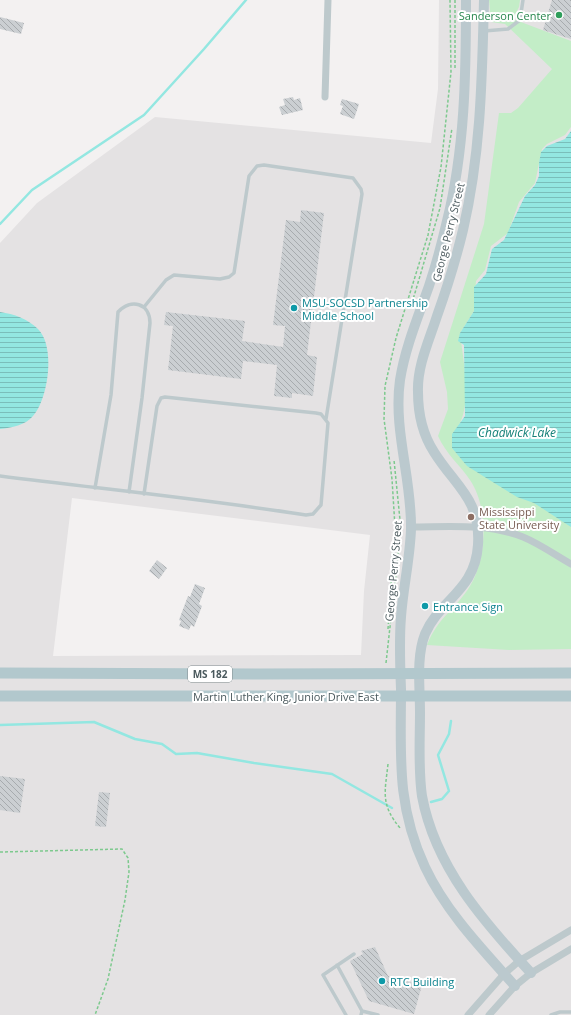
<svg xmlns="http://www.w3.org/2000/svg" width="571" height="1015" font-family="'Open Sans',sans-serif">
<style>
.education{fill:#e4e2e3;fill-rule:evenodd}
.green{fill:#c3edc7}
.water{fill:url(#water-rules)}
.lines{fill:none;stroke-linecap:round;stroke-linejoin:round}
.stream{stroke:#93e7e1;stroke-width:2.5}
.building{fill:url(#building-back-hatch)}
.path{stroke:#7dc98e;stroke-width:1.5;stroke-dasharray:3 2;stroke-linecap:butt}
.lane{stroke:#bdc9cc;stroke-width:3.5}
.street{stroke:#bdc9cc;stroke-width:7}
.secondary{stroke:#bbc9ce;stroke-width:10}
.primary{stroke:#b2c8cd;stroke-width:11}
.leisure-dot{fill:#2e9e5b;stroke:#fff;stroke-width:1.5}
.culture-dot{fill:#0f9aa8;stroke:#fff;stroke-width:1.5}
.education-dot{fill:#8d6e63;stroke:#fff;stroke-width:1.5}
.labels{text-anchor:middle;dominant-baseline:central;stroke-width:4;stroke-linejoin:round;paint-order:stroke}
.shield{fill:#fff;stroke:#808b8e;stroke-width:1}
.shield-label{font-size:10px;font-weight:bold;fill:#4a595d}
.leisure-label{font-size:11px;fill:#27864d;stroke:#fff;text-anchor:end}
.street-label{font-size:11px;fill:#4a595d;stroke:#fff}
.culture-label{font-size:11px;fill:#0d838f;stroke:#fff;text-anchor:start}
.education-label{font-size:11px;fill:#785e54;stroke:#fff;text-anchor:start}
.water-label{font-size:12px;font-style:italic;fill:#148078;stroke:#fff}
</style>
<defs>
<pattern id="water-rules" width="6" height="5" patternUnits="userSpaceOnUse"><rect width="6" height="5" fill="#93e7e1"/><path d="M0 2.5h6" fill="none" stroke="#7abeba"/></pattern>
<pattern id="building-back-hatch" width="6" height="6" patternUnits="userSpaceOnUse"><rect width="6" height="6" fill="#cbcfd2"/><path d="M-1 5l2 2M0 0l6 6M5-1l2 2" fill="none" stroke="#a7abae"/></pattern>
</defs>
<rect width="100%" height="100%" fill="#f3f1f1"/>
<!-- education -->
<path class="education" d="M439 0H571V1015H0V243L37 203 155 117 431 143 438 89ZM72 498 370 535 364 591 361 655 53 656Z"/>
<!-- green -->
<path class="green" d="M489 0H520L519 7 513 19 571 41V127L565 135 547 144 542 149 535 183 519 202 508 233 491 246 485 270 476 281 474 311 460 333C463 359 472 401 459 425L534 501 571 526V649L509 650 427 645C438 617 456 609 470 586 487 558 489 508 470 480 460 465 446 454 438 436L448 409 447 392 440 362 484 224 499 113H511L518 108 552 69 505 24 491 22Z"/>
<!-- water -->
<path class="water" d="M571 131V527L534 503 517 497 467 466 452 448V434L465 416 464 345 458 341 460 333 474 311V287L486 274 492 249 504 240 525 196 535 185 539 176V163L541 152 547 146 565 139Z
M0 312C14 314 28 319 38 329 56 347 48 399 33 416 26 425 11 428 0 429Z"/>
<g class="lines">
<!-- stream -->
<path class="stream" d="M0 224 32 190 144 115 204 49 246 0
M0 725 94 722 135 739 162 744 176 754 197 753 254 763 332 774 392 808
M431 802 442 799 449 791 438 755 449 734 451 721"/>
</g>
<!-- building -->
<path class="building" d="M552 0H571V39L543 30Z
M0 17 24 23 21 34 0 29Z
M293 97 294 100 300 98 303 110 282 115 279 107 285 105 283 99Z
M342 99 359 104 354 119 340 114 343 106 340 105Z
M301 210 324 213 307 355 317 357 313 396 292 393V398L274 396 277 365 243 361 241 379 168 370 173 326 164 325 166 312 245 321 242 341 283 347 285 326 273 325 286 220 300 222Z
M157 560 167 568 159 579 149 571Z
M195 584 205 588 199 604 202 606 194 627 191 625 189 630 179 626 181 621 179 620 188 596 190 597Z
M0 776 25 779 20 813 0 810Z
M99 792 110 793 106 827 95 826Z
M375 947 388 976 422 985 414 1014 369 1001 350 961 363 954 361 951Z"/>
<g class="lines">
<!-- path -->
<path class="path" d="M455 0V70
M412 303 440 208 452 128
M388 629 395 527 392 479 384 419 385 386 396 338 428 235 441 167 451 72 450 0
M386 663 398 555 400 520 394 460
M388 764C385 792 380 805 401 829
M0 852 122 849 128 858 129 872 125 900 108 979 95 1015"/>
<!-- lane -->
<path class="lane" d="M484 31 508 29 520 20 523 0
M144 307 166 280 174 275 220 279 229 277 234 273 249 176 257 166 264 165 353 178 361 189 362 194 326 419
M0 476C102 489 204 499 306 515L313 514 321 505 328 423 321 414 316 413 165 397 161 398 157 406 144 494
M95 488 111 395 118 312C131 298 150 303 150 323L142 398 129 492
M337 965 362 1011
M346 1015 323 975 354 954
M361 1015 362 1011 378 1015
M551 1015 560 1012H571"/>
<!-- street -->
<path class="street" d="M325 97 328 0
M411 527C448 527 487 523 523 537 540 544 555 555 571 564
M468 1015 504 974 519 961 571 930
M489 1015 515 986 531 973 571 949"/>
<!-- secondary -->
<path class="secondary" d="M466 0C466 74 465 149 447 221 442 243 436 265 429 286 418 317 405 348 400 380 393 430 412 479 411 529 410 559 403 588 401 617 399 641 400 665 401 689 401 755 396 805 425 867 446 912 483 950 515 986
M484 0C482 79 481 153 463 230 456 259 447 288 437 316 429 341 417 366 418 392 418 413 423 435 434 452 455 486 481 499 478 545 475 591 440 599 425 634 416 657 420 687 420 712 420 740 418 769 422 796 435 867 484 922 531 973"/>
<!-- primary -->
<path class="primary" d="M0 673 259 674 571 673
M0 696H571"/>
</g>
<!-- markers -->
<circle class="leisure-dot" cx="559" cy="15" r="4"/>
<g class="culture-dot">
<circle cx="294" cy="308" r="4"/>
<circle cx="425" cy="606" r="4"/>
<circle cx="382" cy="981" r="4"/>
</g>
<circle class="education-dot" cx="471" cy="517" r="4"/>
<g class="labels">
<!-- shield labels -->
<rect class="shield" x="188" y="666" width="44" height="16" rx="3"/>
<g class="shield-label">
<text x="210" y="674">MS 182</text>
</g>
<!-- leisure labels -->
<g class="leisure-label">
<text x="551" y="15">Sanderson Center</text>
</g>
<!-- street labels -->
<g class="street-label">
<text transform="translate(448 232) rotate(-76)">George Perry Street</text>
<text transform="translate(393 571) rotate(-85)">George Perry Street</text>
<text x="286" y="696">Martin Luther King, Junior Drive East</text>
</g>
<!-- culture labels -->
<g class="culture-label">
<text x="302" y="302">MSU-SOCSD Partnership<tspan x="302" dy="13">Middle School</tspan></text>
<text x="433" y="606">Entrance Sign</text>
<text x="390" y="981">RTC Building</text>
</g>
<!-- education labels -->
<g class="education-label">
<text x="479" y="511">Mississippi<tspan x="479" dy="13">State University</tspan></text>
</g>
<!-- water labels -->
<g class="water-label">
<text x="517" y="432">Chadwick Lake</text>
</g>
</g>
</svg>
